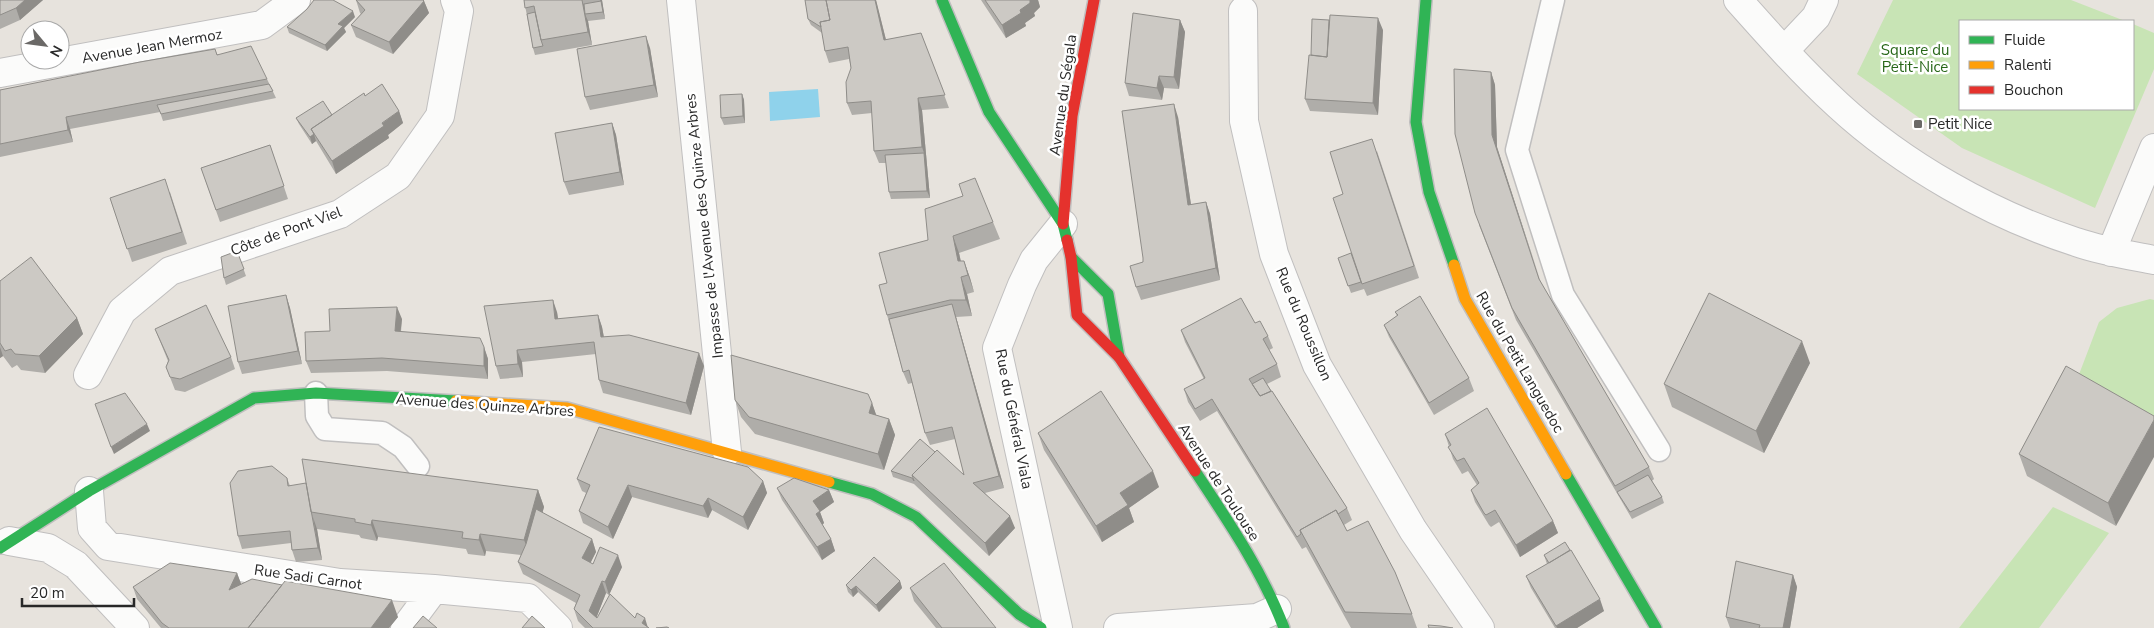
<svg xmlns="http://www.w3.org/2000/svg" width="2154" height="628" font-family="'Nunito Sans',sans-serif">
<style>
.green{fill:#c8e4b5}
.water{fill:#8fd2eb}
.lines{fill:none;stroke-linecap:round;stroke-linejoin:round}
.lane-casing{stroke:#c0bfbf;stroke-width:25}
.street-casing{stroke:#c0bfbf;stroke-width:30}
.fast-casing{stroke:#c0bfbf;stroke-width:14}
.slow-casing{stroke:#c0bfbf;stroke-width:14}
.jam-casing{stroke:#c0bfbf;stroke-width:14}
.lane{stroke:#fbfbfa;stroke-width:22}
.street{stroke:#fbfbfa;stroke-width:28}
.fast{stroke:#30b455;stroke-width:11}
.slow{stroke:#ff9f0a;stroke-width:11}
.jam{stroke:#e5322d;stroke-width:11}
.wall{fill:#afada9}
.shaded-wall{fill:#8f8d89}
.building{fill:#ccc9c4;stroke:#8f8d89}
.poi-dot{fill:#6b6967;stroke:#fff;stroke-width:2}
.labels{text-anchor:middle;dominant-baseline:central;stroke-width:5;stroke-linejoin:round;paint-order:stroke}
.street-label{font-size:15px;fill:#282828;stroke:#fff}
.park-label{font-size:15px;fill:#276618;stroke:#fff}
.poi-label{font-size:15px;fill:#282828;stroke:#fff;text-anchor:start}
</style>
<rect width="100%" height="100%" fill="#e7e3dd"/>
<!-- green -->
<path class="green" d="M1893 0H2071L2125 21H1960V109H2133V24L2154 33V69L2095 208 1962 148 1857 74Z
M2150 299 2154 300V422L2078 377 2099 322 2117 308Z
M2053 507 2109 533 2039 628H1959Z"/>
<!-- water -->
<path class="water" d="M818 89 820 117 770 121 769 92Z"/>
<g class="lines">
<!-- lane casing -->
<g class="lane-casing">
<path id="lane" d="M1553 0 1517 150 1563 295 1659 450
M316 393 317 416 325 429 382 433 403 447 418 466"/>
</g>
<!-- street casing -->
<g class="street-casing">
<path id="street" d="M681 0 727 452
M1738 0C1770 36 1802 72 1838 105 1903 165 1992 215 2076 242 2102 251 2128 255 2154 260
M1243 11 1244 121 1274 254 1317 365 1413 530 1480 628
M1784 51 1816 17 1824 0
M0 73 262 25 296 0
M2111 252 2154 148
M88 375 122 311 170 271 340 214 398 176 440 116 459 11 455 0
M89 491 92 528 108 546 340 583 434 589 528 598 558 628
M9 541 48 548 76 565 135 628
M405 628 434 589
M1058 628 997 348 1022 285 1034 260 1063 224
M1118 628 1257 618 1277 609"/>
</g>
<!-- fast casing -->
<g class="fast-casing">
<path id="fast" d="M942 0 989 112 1063 224 1067 240
M1426 0 1416 122 1429 192 1454 265
M1071 257 1108 294 1119 357
M1195 471C1228 521 1263 572 1284 628
M1566 474 1656 628
M829 482 872 494 916 517 1019 614 1041 628
M0 548 89 491 254 398 316 393 456 401"/>
</g>
<!-- slow casing -->
<g class="slow-casing">
<path id="slow" d="M1454 265 1465 299 1566 474
M456 401 567 408 829 482"/>
</g>
<!-- jam casing -->
<g class="jam-casing">
<path id="jam" d="M1063 224 1072 116 1094 0
M1067 240 1071 257 1077 315 1119 357 1195 471"/>
</g>
<!-- lane -->
<use href="#lane" class="lane"/>
<!-- street -->
<use href="#street" class="street"/>
<!-- fast -->
<use href="#fast" class="fast"/>
<!-- slow -->
<use href="#slow" class="slow"/>
<!-- jam -->
<use href="#jam" class="jam"/>
</g>
<!-- wall -->
<path class="wall" d="M0 0H43L20 20 0 29Z
M356 0 424 1 429 13 393 54 356 37 351 25 361 14 360 13Z
M524 0H602L605 19 588 21 592 45 535 55 533 48Z
M805 0H876L886 40 921 33 949 108 922 110 930 198 891 199 889 192 886 163H879L874 151 872 113 852 115 847 103 851 68 849 59 829 63 825 51 822 33 811 25 808 19Z
M981 0H1038L1040 7 1034 13 1035 16 1025 23 1026 26 1006 38Z
M355 17 344 28 346 32 327 51 289 33 287 27Z
M1180 20 1185 32 1179 89 1164 88 1162 100 1129 96 1125 83Z
M1329 20 1383 30 1378 115 1310 111 1305 99 1311 55Z
M650 48 658 97 590 110 585 97Z
M215 49 217 54 267 79 276 98 163 121 160 112 70 129 73 142 0 157V90Z
M1491 72 1495 85 1497 147 1540 281 1649 467 1654 479 1652 481 1662 497 1664 503 1632 519 1516 320 1479 225Z
M742 94 744 100 745 123 724 125 721 118Z
M365 96 399 111 403 123 388 135 389 138 336 174 316 141 312 144 299 124 296 118 332 115Z
M1178 117 1191 205 1206 202 1210 214 1220 280 1141 300 1136 287 1143 262Z
M612 123 616 135 624 185 569 195 564 182Z
M270 145 288 199 220 222 201 168Z
M1377 151 1419 278 1367 296 1364 289 1351 293 1338 258 1356 265 1343 194Z
M170 192 187 244 132 262 110 198Z
M993 222 1000 239 959 253 961 261H964L970 278 974 292 967 294 972 316 956 317 1004 488 985 493 1015 528 989 556 914 484 893 477 891 471 935 452 964 475 955 439 930 445 925 433 912 383 908 384 903 372 887 315V283L928 240Z
M237 251 246 276 226 285 224 278Z
M0 281 77 318 83 334 45 373 21 370 17 365 12 368 3 356 0 358Z
M286 295 290 308 302 364 242 374 238 362Z
M557 312 558 319 598 315 602 327 604 337 704 366 691 415 603 393 599 380 596 354 522 362 523 377 500 379 496 366Z
M1395 312 1469 378 1474 391 1434 415 1389 337 1384 325 1397 316Z
M402 319 401 332 484 347 488 359V379L387 371 311 373 306 361 330 331Z
M1255 323 1268 336 1273 348 1269 350 1277 364 1281 377 1267 384 1347 508 1352 520 1344 525 1347 531 1412 614 1417 628H1351L1306 547 1302 549 1217 411 1200 421 1188 402 1184 389 1204 379 1185 342 1181 330Z
M155 329 231 357 235 369 185 392 175 390 166 367 168 361Z
M1810 363 1764 453 1672 407 1664 384Z
M2066 366 2116 526 2027 476 2019 454Z
M735 400 872 403 876 415 889 419 895 435 884 470 755 434 741 417Z
M1038 433 1159 487 1129 508 1134 522 1102 542 1044 450Z
M1445 434 1553 521 1558 533 1520 557 1499 522 1491 527 1489 525 1475 502 1471 490 1477 485 1468 471 1462 474 1453 459Z
M287 478 290 486 538 490 544 507 542 513 592 539 596 552 590 563 593 564 622 567 609 595 606 593 596 618H635L649 628H585L578 621 574 609 576 603 523 574 518 562 521 555 486 551 485 556 468 554 466 549 378 537 377 541 361 538 359 535 317 529 322 560 296 562 292 550 291 543 242 549 238 536Z
M577 479 763 481 767 493 748 530 712 510 708 518 632 497 613 539 583 523 579 511 586 493 582 491Z
M777 488 829 490 834 502 820 512 824 523 822 525 831 539 835 551 822 560 782 500Z
M1544 555 1604 611 1577 628H1555L1531 588 1526 576 1547 564Z
M237 573 241 585 398 617 389 628H161L137 599 133 587Z
M1793 575 1797 587 1790 628H1730L1726 617Z
M900 581 902 588 879 612 858 592 853 597 848 592 846 585Z
M910 588 996 628H936L914 601Z"/>
<!-- shaded-wall -->
<path class="shaded-wall" d="M25 0H43L20 20 16 8Z
M582 0 586 11 585 14 588 21 592 45 588 32Z
M600 0H602L605 19 603 12Z
M875 0H876L889 52 884 40Z
M1030 0H1038L1040 7 1034 13 1035 16 1025 23 1026 26 1006 38 1002 25Z
M424 1 429 13 393 54 389 42Z
M353 11 355 17 344 28 346 32 327 51 325 45 338 24Z
M1378 18 1383 30 1378 115 1373 103Z
M1180 20 1185 32 1179 89 1174 77Z
M646 36 650 48 658 97 654 85Z
M1491 72 1495 85 1497 147 1544 292 1492 135Z
M1159 76 1164 88 1162 100 1157 88Z
M742 94 744 100 745 123 743 116Z
M918 98 922 110 930 198 927 191 924 153 922 147Z
M1174 104 1178 117 1193 218 1188 205Z
M399 111 403 123 388 135 389 138 336 174 332 161Z
M66 117 70 129 73 142 68 130Z
M612 123 616 135 624 185 620 172Z
M314 134 316 141 312 144 310 137Z
M1206 202 1210 214 1220 280 1216 268Z
M953 236 959 253 964 278 958 261Z
M964 261 970 278 974 292 968 275Z
M961 277 967 294 972 316 966 300Z
M286 295 290 308 302 364 298 351Z
M553 300 557 312 560 332 555 319Z
M952 304 956 317 1004 488 999 476Z
M397 307 402 319 399 344 395 331Z
M598 315 602 327 606 350 601 337Z
M77 318 83 334 45 373 39 356Z
M1802 341 1810 363 1764 453 1756 431Z
M0 347 3 356 0 358Z
M484 347 488 359V379L484 366Z
M517 350 522 362 523 377 518 364Z
M699 353 704 366 691 415 686 403Z
M872 403 878 420 869 413Z
M889 419 895 435 884 470 878 454Z
M2154 420V457L2116 526 2108 503Z
M147 424 150 431 114 454 111 447Z
M1153 471 1159 487 1129 508 1134 522 1102 542 1096 526 1120 493Z
M763 481 767 493 748 530 743 517Z
M628 485 632 497 613 539 608 527Z
M538 490 544 507 531 557 524 540Z
M829 490 834 502 820 512 824 523 820 527 816 514 813 501Z
M708 498 712 510 708 518 703 506Z
M1010 516 1015 528 989 556 985 543Z
M313 517 317 529 322 560 318 548Z
M372 520 378 537 377 541 371 525Z
M1553 521 1558 533 1520 557 1516 545Z
M480 534 486 551 485 556 479 540Z
M592 539 596 552 587 570 582 558Z
M831 539 835 551 822 560 817 547Z
M618 555 622 567 609 595 605 582Z
M237 573 242 586 229 590Z
M1793 575 1797 587 1790 628H1783Z
M602 581 606 593 594 624 589 611Z
M900 581 902 588 879 612 876 605Z
M856 586 858 592 853 597 851 590Z
M1600 599 1604 611 1577 628H1557L1556 626Z
M392 600 398 617 389 628H371Z
M645 618 648 628 642 623Z"/>
<!-- building -->
<path class="building" d="M0 0H25L16 8 0 15Z
M314 0H333L353 11 338 24 343 26 325 45 287 27 307 9Z
M356 0H423L424 1 389 42 351 25 365 10Z
M524 0H582L588 32 541 40 534 6 525 8Z
M805 0H826L830 20 820 22 821 27 808 19Z
M826 0H875L884 40 921 33 945 95 918 98 922 147 874 151 871 101 847 103 846 82 851 68 848 47 825 51 820 22 830 20Z
M985 0H1030V3L1020 10 1021 13 1002 25Z
M601 1 603 12 585 14 584 4Z
M535 12 541 40 543 46 533 48 527 14Z
M1133 13 1180 20 1174 77 1159 76 1157 88 1125 83Z
M1330 15 1378 18 1373 103 1305 99 1309 55 1327 57Z
M1312 19 1329 20 1327 57 1311 55Z
M646 36 654 85 585 97 577 49Z
M251 46 267 79 66 117 68 130 0 144V90L140 62 215 49 217 55Z
M1454 69 1491 72 1492 135 1539 279 1649 467 1615 486 1512 308 1475 213 1455 134Z
M269 84 273 91 161 114 157 105Z
M382 84 399 111 382 123 384 126 332 161 311 129 364 93 365 96Z
M742 94 743 116 721 118 720 95Z
M323 101 332 115 311 129 314 134 310 137 296 118Z
M1174 104 1188 205 1206 202 1216 268 1136 287 1130 266 1143 262V258L1122 111Z
M612 123 620 172 564 182 555 133Z
M1372 139 1414 266 1362 284 1333 198 1343 194 1330 152Z
M270 145 284 186 216 210 201 168Z
M924 153 927 191 889 192 885 155Z
M975 178 993 222 953 236 958 261H964L968 275 961 277 966 300H950L887 315 879 285 887 283 879 253 928 240 925 209 963 196 959 184Z
M165 179 182 232 127 249 110 198Z
M237 251 244 269 224 278 221 257Z
M1351 253 1361 282 1348 286 1338 258Z
M31 257 77 318 39 356 15 354 11 349 5 351 0 343V281Z
M1709 293 1802 341 1756 431 1664 384Z
M286 295 298 351 238 362 228 306Z
M1420 296 1469 378 1429 403 1384 325 1398 315 1395 312Z
M1241 298 1255 323 1260 321 1268 336 1263 339 1277 364 1249 379 1260 396 1272 391 1347 508 1338 514 1336 510 1300 530 1301 534 1297 537 1212 399 1195 409 1184 389 1205 378 1181 330Z
M553 300 555 319 598 315 601 337 629 335 699 353 686 403 599 380 594 342 517 350 518 364 496 366 484 306Z
M952 304 999 476 973 483 1010 516 985 543 912 475 937 450 964 475 952 427 925 433 909 370 903 372 889 319Z
M206 305 231 357 180 379 170 377 166 367 169 360 155 329Z
M397 307 395 331 480 338 484 347V366L382 358 306 361 305 332 330 331 329 309Z
M731 355 868 394 872 403 869 413 889 419 878 454 749 417 735 400Z
M2066 366 2154 416V420L2108 503 2019 454Z
M1263 378 1271 391 1260 396 1252 384Z
M1101 391 1153 471 1120 493 1128 505 1096 526 1038 433Z
M125 393 147 424 111 447 95 404Z
M1487 408 1553 521 1516 545 1495 510 1486 515 1484 513 1471 490 1479 483 1464 458 1457 461 1448 447 1451 445 1445 434Z
M599 427 748 467 763 481 743 517 708 498 703 506 628 485 608 527 579 511 590 485 577 479Z
M920 439 935 452 912 475 914 481 912 478 891 471Z
M302 459 538 490 524 540 480 534 479 540 462 538 463 532 372 520 371 525 355 522V519L311 512Z
M272 466 287 478 288 486 306 483 318 548 292 550 290 531 238 536 230 483 238 471Z
M1648 475 1662 497 1630 512 1617 492Z
M794 478 829 490 813 501 820 511 816 514 831 539 817 547 777 488Z
M536 509 592 539 582 558 593 564 600 547 618 555 605 582 602 581 589 611 597 618 610 594 635 618 637 613 645 618 642 623 649 628H593L574 609 580 595 518 562 526 544Z
M1336 510 1347 531 1368 521 1395 572 1412 614 1345 612 1300 530Z
M1565 542 1570 550 1549 563 1544 555Z
M1571 550 1600 599 1556 626 1526 576Z
M874 557 900 581 876 605 856 586 851 590 846 585Z
M1736 561 1793 575 1783 628H1759L1760 625 1726 617Z
M170 563 237 573 229 590 252 579 282 585 248 628H169L162 623 133 587Z
M944 563 996 628H942L910 588Z
M285 581 392 600 371 628H248Z
M423 616 437 628H413Z
M532 616 545 628H522Z
M1428 625 1441 626 1453 628H1429Z
M667 627 669 628H656Z"/>
<!-- markers -->
<rect class="poi-dot" x="1913" y="119" width="10" height="10" rx="2.5"/>
<g class="labels">
<!-- street labels -->
<g class="street-label">
<text transform="translate(152 46) rotate(-10)">Avenue Jean Mermoz</text>
<text transform="translate(1063 95) rotate(-82)">Avenue du Ségala</text>
<text transform="translate(704 226) rotate(-96)">Impasse de l'Avenue des Quinze Arbres</text>
<text transform="translate(286 231) rotate(-20)">Côte de Pont Viel</text>
<text transform="translate(1304 324) rotate(67)">Rue du Roussillon</text>
<text transform="translate(1520 362) rotate(60)">Rue du Petit Languedoc</text>
<text transform="translate(485 405) rotate(4)">Avenue des Quinze Arbres</text>
<text transform="translate(1014 419) rotate(79)">Rue du Général Viala</text>
<text transform="translate(1219 482) rotate(57)">Avenue de Toulouse</text>
<text transform="translate(308 577) rotate(8)">Rue Sadi Carnot</text>
</g>
<!-- park labels -->
<g class="park-label">
<text x="1915" y="50">Square du<tspan x="1915" dy="17">Petit-Nice</tspan></text>
</g>
<!-- poi labels -->
<g class="poi-label">
<text x="1928" y="124">Petit Nice</text>
</g>
</g>
<!-- legend -->
<rect x="1959" y="20" width="175" height="90" fill="#ffffff" stroke="#a9a9a9"/>
<rect x="1969" y="36" width="25" height="8" fill="#30b455" stroke="#a9a9a9"/>
<text x="2004" y="45" font-size="15" fill="#282828">Fluide</text>
<rect x="1969" y="61" width="25" height="8" fill="#ff9f0a" stroke="#a9a9a9"/>
<text x="2004" y="70" font-size="15" fill="#282828">Ralenti</text>
<rect x="1969" y="86" width="25" height="8" fill="#e5322d" stroke="#a9a9a9"/>
<text x="2004" y="95" font-size="15" fill="#282828">Bouchon</text>
<!-- north arrow -->
<g transform="translate(45 45) rotate(119)"><circle r="24" fill="#ffffff" stroke="#a9a9a9"/>
<path d="M0-4L9 19L0 12L-9 19Z" fill="#6b6967"/>
<text y="-8" font-size="14" font-weight="bold" text-anchor="middle" fill="#282828">N</text>
</g>
<!-- scale -->
<path d="M22 598v8h112v-8" fill="none" stroke="#282828" stroke-width="2.5"/>
<text x="30" y="598" font-size="15" fill="#282828" stroke="#ffffff" stroke-width="4" paint-order="stroke">20 m</text>
</svg>
